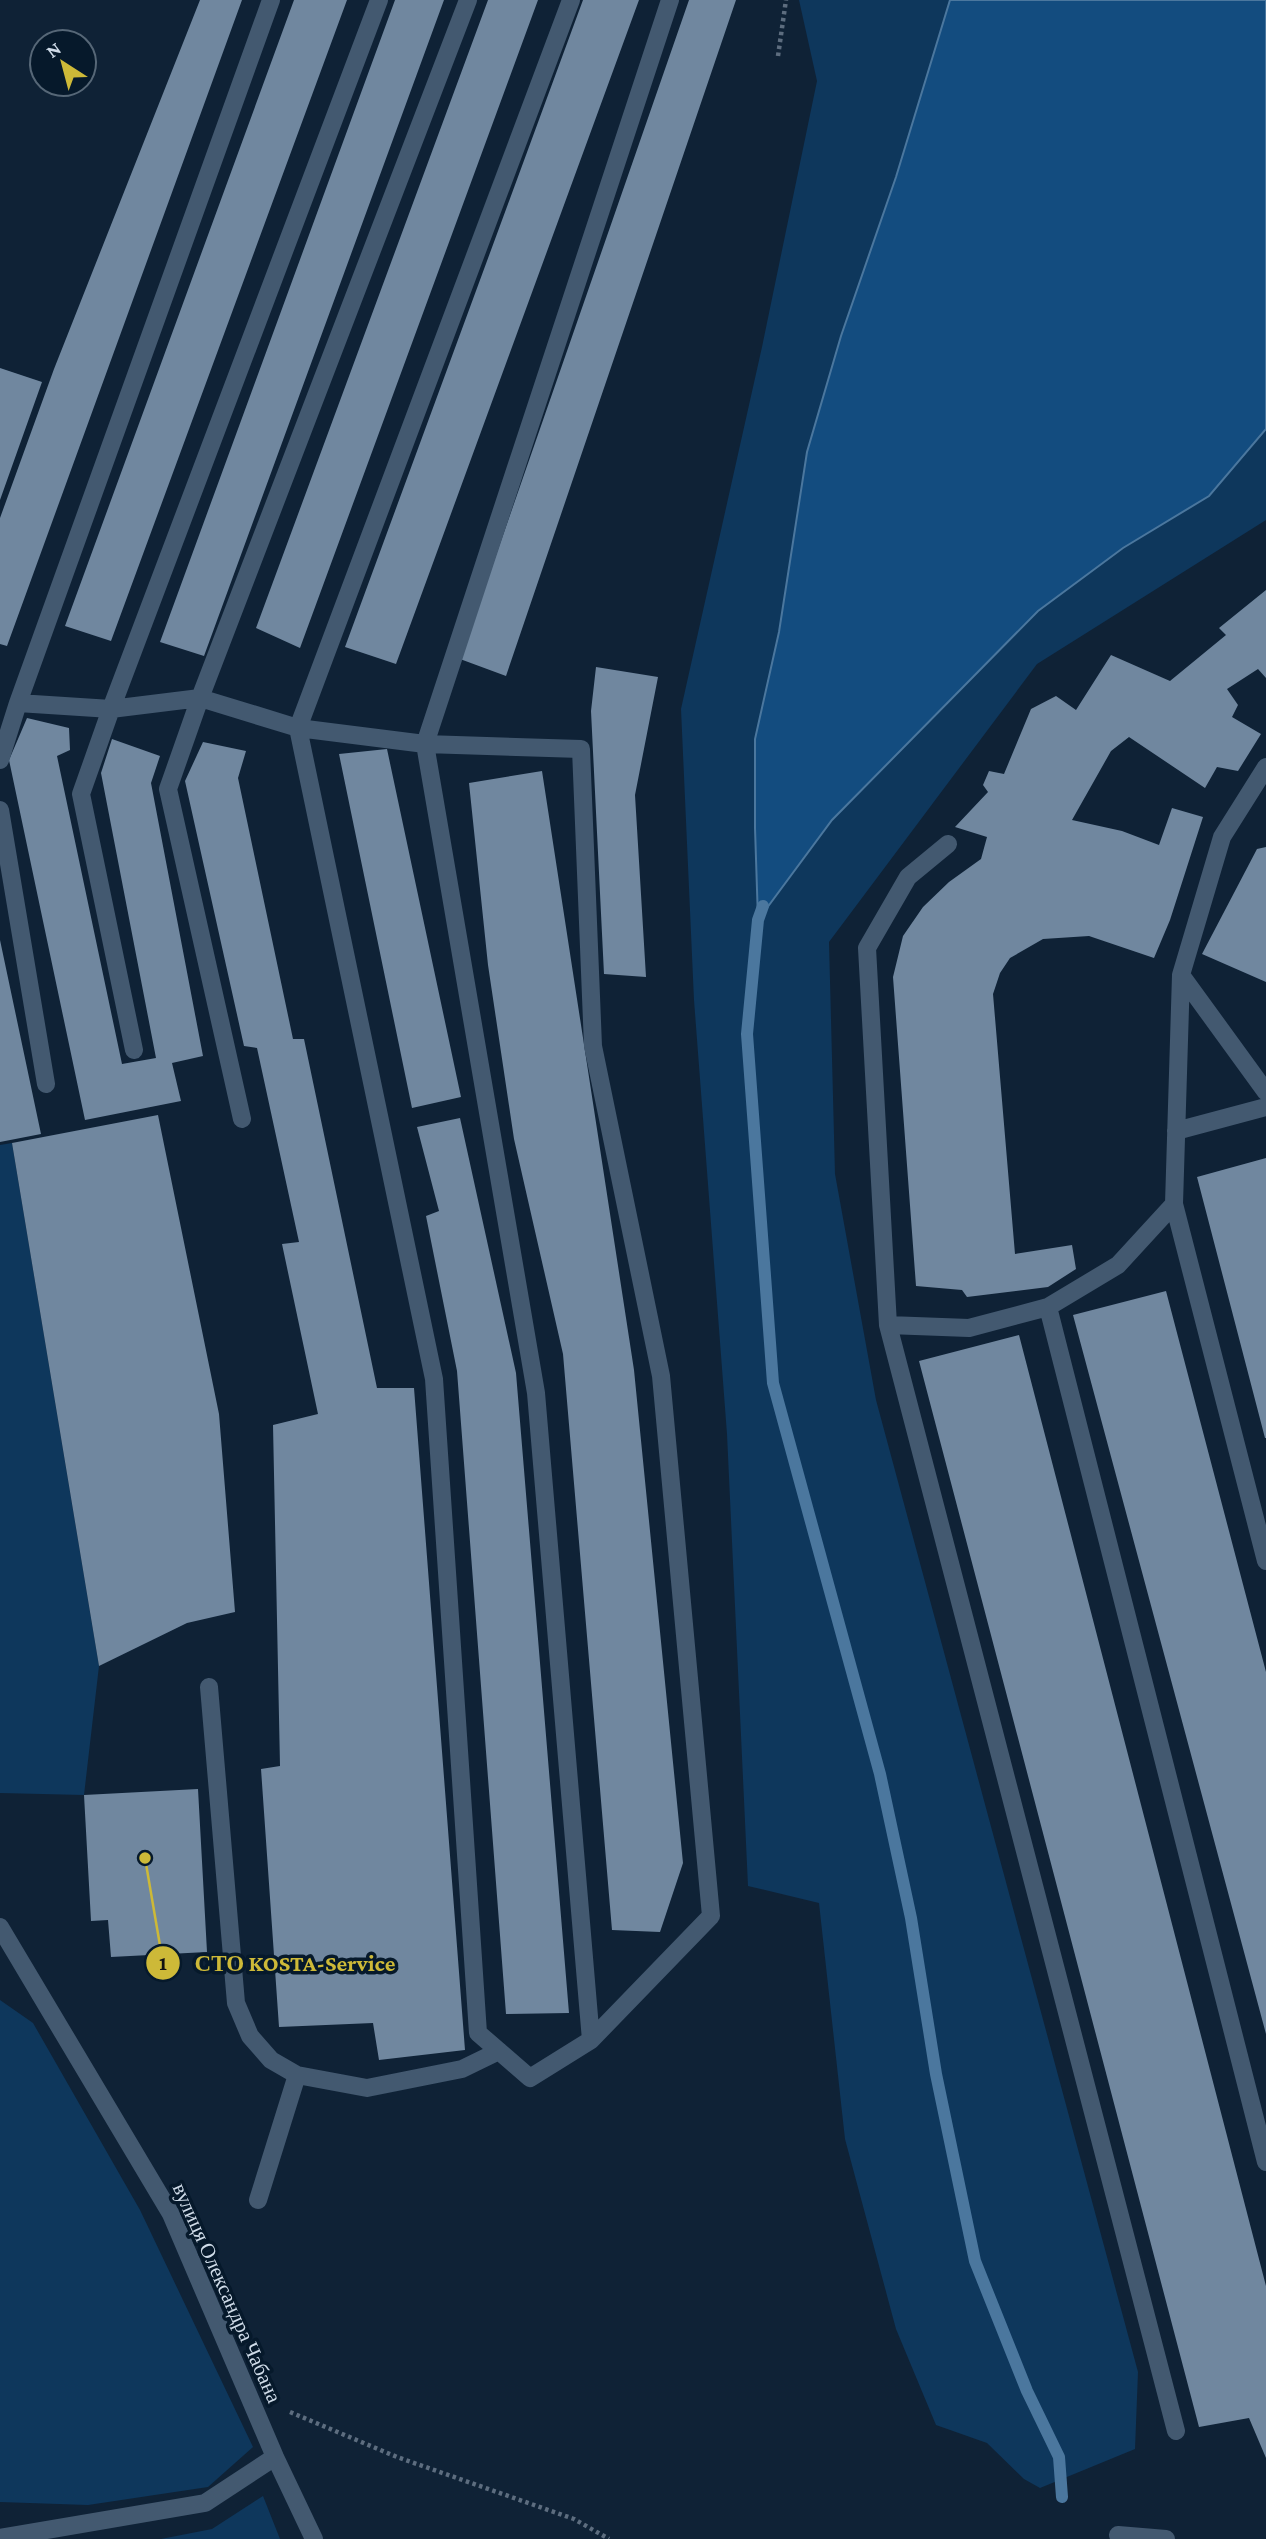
<svg xmlns="http://www.w3.org/2000/svg" width="1266" height="2539" font-family="'Crimson Pro',serif">
<style>
.green{fill:#0e375c}
.water{fill:#134c7f;stroke:#4b779e;stroke-width:2}
.lines{fill:none;stroke-linecap:round;stroke-linejoin:round}
.stream{stroke:#4b779e;stroke-width:12}
.building{fill:#70879f}
.path{stroke:#5d6d7f;stroke-width:4.5;stroke-dasharray:3.5 3.5;stroke-linecap:butt}
.service{stroke:#435970;stroke-width:18}
.minor{stroke:#435970;stroke-width:18}
.labels{text-anchor:middle;dominant-baseline:central;stroke-width:7;stroke-linejoin:round;paint-order:stroke}
.street-label{font-size:21px;fill:#cfdbe8;stroke:#06192b}
.leader{fill:none;stroke:#cdb938;stroke-width:2.5}
.callout-dot{fill:#cdb938;stroke:#06192b;stroke-width:2.5}
.mark-label{font-size:21px;text-anchor:middle;font-weight:bold;fill:#111}
.callout-label{font-size:23px;text-anchor:middle;font-weight:bold;fill:#cdb938;stroke:#06192b;stroke-width:7;stroke-linejoin:round;paint-order:stroke}
</style>
<rect width="100%" height="100%" fill="#0f2236"/>
<!-- green -->
<path class="green" d="M799 0H1266V520L1037 664 829 942 835 1174 876 1400 1138 2372 1135 2449 1040 2488 1024 2479 987 2443 936 2425 896 2329 845 2139 819 1903 748 1886 727 1434 694 1000 681 709 762 347 817 81Z
M12 1143 99 1666 84 1795 0 1793V1145Z
M0 2000 33 2023 140 2210 253 2447 208 2487 88 2505 0 2502Z
M263 2496 280 2539H161L212 2529Z"/>
<!-- water -->
<path class="water" d="M950 0H1266V429L1209 496 1123 548 1038 611 832 820 758 920 755 828V739L779 632 807 452 841 336 896 177Z"/>
<g class="lines">
<!-- stream -->
<path class="stream" d="M763 906 758 920 747 1034 773 1383 880 1774 911 1918 936 2074 975 2261 1027 2391 1059 2457 1062 2497"/>
</g>
<!-- building -->
<path class="building" d="M200 0H242L7 646 0 644V518L54 369Z
M294 0H347L111 641 65 626Z
M395 0H444L204 656 160 642Z
M488 0H538L300 648 256 628Z
M583 0H639L396 664 345 647Z
M689 0H736L506 676 460 659Z
M0 368 42 382 0 500Z
M1266 590V678L1258 669 1227 689 1238 705 1232 717 1261 734 1238 771 1217 767 1205 788 1129 737 1111 751 1072 820 1122 831 1159 845 1172 808 1203 817 1170 920 1154 958 1089 936 1043 939 1010 958 1000 973 993 994 1015 1254 1072 1245 1076 1269 1048 1287 967 1297 962 1290 916 1286 893 977 903 936 923 907 949 882 981 859 987 837 955 827 988 792 983 785 989 771 1004 774 1031 709 1056 696 1076 710 1111 655 1170 681 1226 635 1219 628Z
M596 667 658 677 635 795 646 977 604 974 591 711Z
M27 718 69 728 70 750 57 756 122 1064 156 1058 101 773 112 739 160 756 151 783 203 1056 172 1063 181 1101 85 1120 9 760Z
M203 742 246 751 238 778 293 1039H304L377 1388H414L465 2050 379 2060 373 2023 279 2027 261 1769 280 1766 273 1425 318 1414 282 1244 299 1242 257 1048 244 1046 185 781Z
M387 749 461 1097 412 1108 339 754Z
M542 771 634 1370 683 1863 660 1932 612 1930 563 1354 514 1139 488 965 469 783Z
M1266 847V982L1202 954 1257 849Z
M0 940 41 1134 0 1142Z
M158 1115 219 1414 235 1612 187 1623 99 1666 12 1143Z
M460 1118 516 1373 569 2013 506 2014 457 1371 426 1216 439 1211 417 1127Z
M1266 1158V1438H1265L1197 1177Z
M1166 1291 1266 1672V2034L1073 1315Z
M1019 1335 1266 2286V2458L1249 2418 1199 2427 919 1361Z
M198 1789 207 1952 111 1957 108 1920 91 1921 84 1795Z"/>
<g class="lines">
<!-- path -->
<path class="path" d="M778 56 786 0
M290 2412 397 2457 574 2519 609 2539"/>
<!-- service -->
<path class="service" d="M18 703 111 709 200 698 298 728 425 744 581 749 593 1046 661 1376 711 1916 591 2040 530 2078 478 2033 434 1379 298 728 571 0
M0 760 18 703 271 0
M1266 767 1222 837 1181 975 1174 1204 1266 1561
M0 810 46 1084
M948 844 908 877 867 948 888 1325 1176 2431
M1181 975 1266 1092
M134 1050 81 794 111 709 379 0
M242 1119 168 789 200 698 468 0
M1176 1131 1266 1107
M1048 1307 1266 2162
M888 1325 969 1328 1048 1307 1118 1265 1174 1204
M209 1687 236 2003 250 2036 271 2060 297 2075 367 2088 462 2069 499 2051
M591 2040 536 1393 425 744 670 0
M258 2200 297 2075
M1118 2535 1166 2539"/>
<!-- minor -->
<path class="minor" d="M0 1927 171 2214 275 2457 314 2539
M0 2538 205 2503 275 2457"/>
</g>
<g class="labels">
<!-- street labels -->
<g class="street-label">
<text transform="translate(227 2293) rotate(66)">вулиця Олександра Чабана</text>
</g>
</g>
<!-- callouts -->
<path class="leader" d="M145 1858L163 1963"/>
<g class="callout-dot">
<circle cx="145" cy="1858" r="7"/>
<circle cx="163" cy="1963" r="18"/>
</g>
<g class="mark-label">
<text x="163" y="1970">1</text>
</g>
<g class="callout-label">
<text x="295" y="1971">СТО KOSTA-Service</text>
</g>
<!-- north arrow -->
<g transform="translate(63 63) rotate(324)"><circle r="33" fill="#06192b" stroke="#566777" stroke-width="2"/>
<path d="M0-5L12 26L0 18L-12 26Z" fill="#cdb938"/>
<text y="-10" font-size="19" font-weight="bold" text-anchor="middle" fill="#cfdbe8">N</text>
</g>
</svg>
